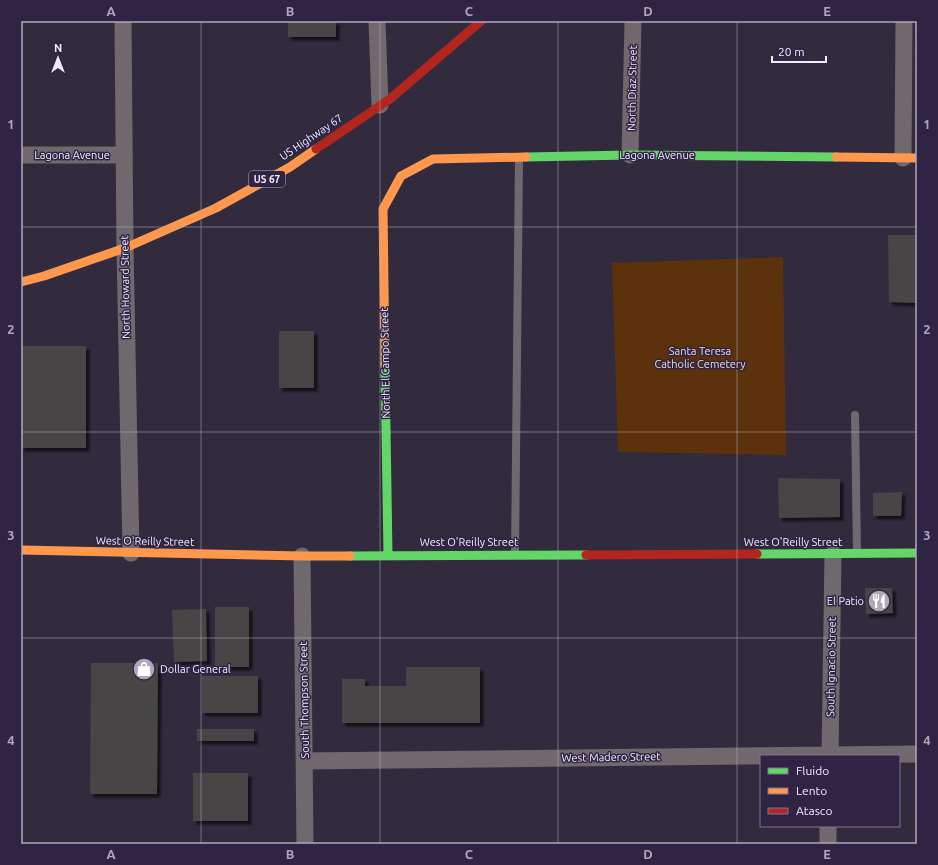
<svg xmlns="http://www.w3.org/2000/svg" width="938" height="865" font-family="Ubuntu,sans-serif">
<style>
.green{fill:#5b320b}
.building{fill:#464544;filter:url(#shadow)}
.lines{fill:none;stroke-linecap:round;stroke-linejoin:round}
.lane{stroke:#6f696d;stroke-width:8}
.street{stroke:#6f696d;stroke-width:17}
.fast{stroke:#63d668;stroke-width:9}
.slow{stroke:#ff974d;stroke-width:9}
.jam{stroke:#b3261e;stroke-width:9}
.grid{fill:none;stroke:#aea8ba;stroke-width:1;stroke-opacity:0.55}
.labels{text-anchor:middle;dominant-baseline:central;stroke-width:3;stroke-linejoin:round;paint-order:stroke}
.shield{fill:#2f2444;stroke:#b7b0c6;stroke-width:1}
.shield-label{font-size:10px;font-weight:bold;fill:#f1ecfd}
.street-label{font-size:11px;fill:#f1ecfd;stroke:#2f2444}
.park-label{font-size:11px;fill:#f1dbcb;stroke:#2f2444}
.poi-label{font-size:11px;fill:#f1ecfd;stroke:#2f2444;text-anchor:end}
.neatline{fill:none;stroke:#aea8ba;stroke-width:1.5}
.grid-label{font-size:13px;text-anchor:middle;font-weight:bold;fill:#aea8ba}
</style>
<defs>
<filter id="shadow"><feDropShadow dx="3.5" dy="3.5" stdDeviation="1" flood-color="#0009"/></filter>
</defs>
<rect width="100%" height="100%" fill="#312b3d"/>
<!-- green -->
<path class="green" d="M783 257 786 455 618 452 612 263Z"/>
<!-- building -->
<path class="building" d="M288 21H336V37H288Z
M888 235H917V303L889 302Z
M279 331H314V388H279Z
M21 346H86V448H21Z
M778 478 840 479V517L779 518Z
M902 492 901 516H873V493Z
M865 588H892L893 613 866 614Z
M215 607H249V667H215Z
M206 609 207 661 174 662 172 610Z
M91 663H158L157 794H90Z
M406 667H480V723H342V679H365V686H406Z
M202 676H258V713H202Z
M197 729H254V741H197Z
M193 773H248V821H193Z"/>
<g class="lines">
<!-- lane -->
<path class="lane" d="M855 415 857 553
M515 554 519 158"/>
<!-- street -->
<path class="street" d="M123 21 125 248 131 553
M377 21 380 105
M21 155H124
M630 155 633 21
M903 158 904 21
M302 556 305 844
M830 756 833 554
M304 761 917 754
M828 844V826"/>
<!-- fast -->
<path class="fast" d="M526 157 630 155 836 157
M385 365 388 555
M757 554 917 553
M350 556 586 555"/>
<!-- slow -->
<path class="slow" d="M836 157 917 158
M21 282 44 276 125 248 216 208 290 167 316 149
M385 365 383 209 401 176 433 159 526 157
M21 550 302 556H350"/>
<!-- jam -->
<path class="jam" d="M316 149 390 99 481 21
M586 555 757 554"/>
</g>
<!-- grid -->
<path class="grid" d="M201 21V844M380 21V844M558 21V844M737 21V844M21 227H917M21 432H917M21 638H917"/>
<!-- icons -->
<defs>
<g id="restaurant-disc" transform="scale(1.15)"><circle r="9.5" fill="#aea8ba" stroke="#2f2444"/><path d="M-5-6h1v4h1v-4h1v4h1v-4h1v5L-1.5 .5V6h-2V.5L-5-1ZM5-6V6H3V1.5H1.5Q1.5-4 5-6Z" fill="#fff"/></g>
<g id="shop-disc" transform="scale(1.15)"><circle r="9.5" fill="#aea8ba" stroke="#2f2444"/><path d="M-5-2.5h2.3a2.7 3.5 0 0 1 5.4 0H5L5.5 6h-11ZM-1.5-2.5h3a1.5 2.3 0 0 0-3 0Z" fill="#fff"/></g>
</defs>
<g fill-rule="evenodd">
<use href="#restaurant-disc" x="879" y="601"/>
<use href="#shop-disc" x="144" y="669"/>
</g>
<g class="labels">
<!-- shield labels -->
<rect class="shield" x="249" y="171" width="36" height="16" rx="3"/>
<g class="shield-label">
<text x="267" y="179">US 67</text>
</g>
<!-- street labels -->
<g class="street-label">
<text transform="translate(632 88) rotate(-89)">North Diaz Street</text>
<text transform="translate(311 137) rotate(-34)">US Highway 67</text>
<text x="72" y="155">Lagona Avenue</text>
<text x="657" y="155">Lagona Avenue</text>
<text transform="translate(125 287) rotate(-91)">North Howard Street</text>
<text transform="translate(385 363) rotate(-91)">North El Campo Street</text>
<text transform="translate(145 541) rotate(1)">West O'Reilly Street</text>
<text x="469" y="542">West O'Reilly Street</text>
<text x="793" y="542">West O'Reilly Street</text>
<text transform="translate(831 667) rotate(-89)">South Ignacio Street</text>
<text transform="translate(304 700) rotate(-91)">South Thompson Street</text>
<text transform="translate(611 757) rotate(-1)">West Madero Street</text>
</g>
<!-- park labels -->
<g class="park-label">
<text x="700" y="351">Santa Teresa<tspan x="700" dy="13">Catholic Cemetery</tspan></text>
</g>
<!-- poi labels -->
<g class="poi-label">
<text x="864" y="601">El Patio</text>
<text x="160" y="669" text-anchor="start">Dollar General</text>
</g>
</g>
<!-- border -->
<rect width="938" height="865" fill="none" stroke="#2f2444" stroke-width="44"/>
<!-- legend -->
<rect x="760" y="755" width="140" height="72" fill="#2f2444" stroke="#7d748e"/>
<rect x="768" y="768" width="20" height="6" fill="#63d668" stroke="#7d748e"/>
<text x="796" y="775" font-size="12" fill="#f1ecfd">Fluido</text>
<rect x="768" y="788" width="20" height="6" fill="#ff974d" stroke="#7d748e"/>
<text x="796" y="795" font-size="12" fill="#f1ecfd">Lento</text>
<rect x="768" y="808" width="20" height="6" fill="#b3261e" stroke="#7d748e"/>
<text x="796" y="815" font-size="12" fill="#f1ecfd">Atasco</text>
<!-- north arrow -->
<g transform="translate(58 58)" stroke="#2f2444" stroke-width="3" paint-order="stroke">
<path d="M0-3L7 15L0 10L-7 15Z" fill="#f1ecfd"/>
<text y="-6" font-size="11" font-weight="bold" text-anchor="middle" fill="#f1ecfd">N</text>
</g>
<!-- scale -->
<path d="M772 56v6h54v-6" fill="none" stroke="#f1ecfd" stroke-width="2"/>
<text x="778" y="56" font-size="12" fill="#f1ecfd" stroke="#2f2444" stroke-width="3" paint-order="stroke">20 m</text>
<rect x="22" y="22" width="894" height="821" class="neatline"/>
<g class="grid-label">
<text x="111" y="16">A</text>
<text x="290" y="16">B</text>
<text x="469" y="16">C</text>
<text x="648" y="16">D</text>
<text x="827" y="16">E</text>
<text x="11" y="129">1</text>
<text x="927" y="129">1</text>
<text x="11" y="334">2</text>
<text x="927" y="334">2</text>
<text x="11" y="540">3</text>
<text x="927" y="540">3</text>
<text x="11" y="745">4</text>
<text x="927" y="745">4</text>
<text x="111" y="859">A</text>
<text x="290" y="859">B</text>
<text x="469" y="859">C</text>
<text x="648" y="859">D</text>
<text x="827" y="859">E</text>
</g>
</svg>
